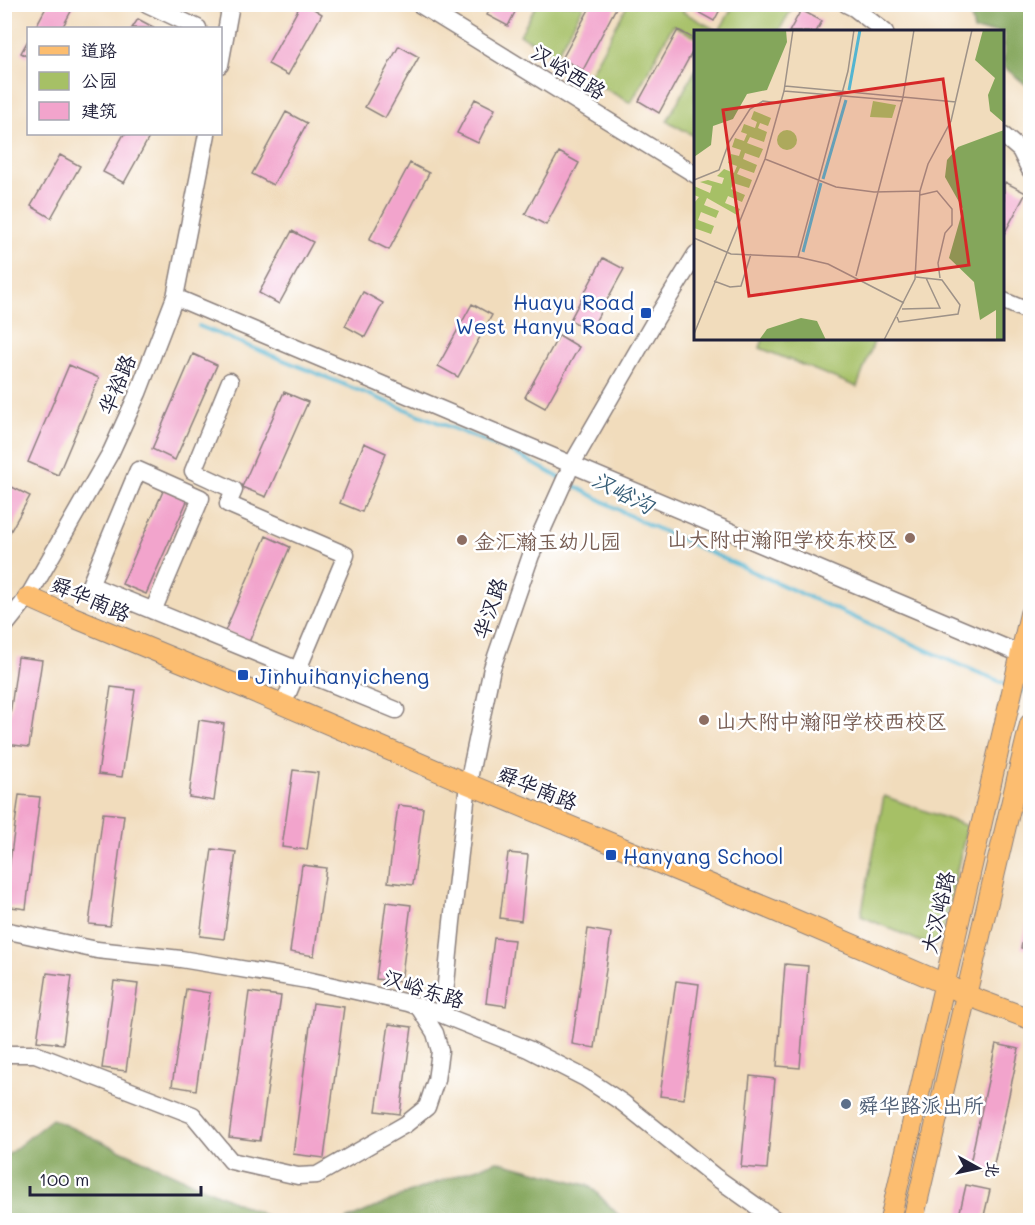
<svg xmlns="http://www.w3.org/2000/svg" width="1035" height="1225" font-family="Mali,'LXGW WenKai TC',sans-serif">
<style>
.green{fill:#a6c066;stroke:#647150;stroke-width:1.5}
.forest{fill:#84a65b;stroke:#53644b;stroke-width:1.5}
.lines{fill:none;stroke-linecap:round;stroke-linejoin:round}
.stream{stroke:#53b5d1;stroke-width:4}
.building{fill:#f2a4cc}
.minor-casing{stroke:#8a7f7c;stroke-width:19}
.major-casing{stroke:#8a7f7c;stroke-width:22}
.minor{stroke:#fff;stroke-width:16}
.major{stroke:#fcbd6f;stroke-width:20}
.transit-dot{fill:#1a4fb4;stroke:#fff;stroke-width:2}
.education-dot{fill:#8d6e63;stroke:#fff;stroke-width:2}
.service-dot{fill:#5c6f8a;stroke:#fff;stroke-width:2}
.labels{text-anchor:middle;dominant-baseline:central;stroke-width:5;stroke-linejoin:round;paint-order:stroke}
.street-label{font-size:21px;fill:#22223b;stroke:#fff}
.transit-label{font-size:21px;fill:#164399;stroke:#fff;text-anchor:start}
.education-label{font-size:21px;fill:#785e54;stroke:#fff;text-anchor:start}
.service-label{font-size:21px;fill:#4e5e75;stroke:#fff;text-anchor:start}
.water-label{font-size:22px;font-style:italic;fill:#365d77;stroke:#fff}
.inset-river{fill:none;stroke:#53b5d1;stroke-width:3}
.inset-road{fill:none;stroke:#9e9288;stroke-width:1.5}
.view{fill:#d62828;fill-opacity:0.15;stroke:#d62828;stroke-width:3}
.inset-edge{fill:none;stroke:#22223b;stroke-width:3}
</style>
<rect width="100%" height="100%" fill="#fff"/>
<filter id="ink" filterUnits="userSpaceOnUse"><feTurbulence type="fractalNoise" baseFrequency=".0167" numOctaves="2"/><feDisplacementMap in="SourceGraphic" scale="12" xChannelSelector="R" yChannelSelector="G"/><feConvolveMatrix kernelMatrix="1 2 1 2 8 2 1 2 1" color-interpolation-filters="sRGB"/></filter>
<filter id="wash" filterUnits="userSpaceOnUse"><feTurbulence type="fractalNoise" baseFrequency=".008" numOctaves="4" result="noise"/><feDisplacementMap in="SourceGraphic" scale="24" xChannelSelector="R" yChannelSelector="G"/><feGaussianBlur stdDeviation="1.35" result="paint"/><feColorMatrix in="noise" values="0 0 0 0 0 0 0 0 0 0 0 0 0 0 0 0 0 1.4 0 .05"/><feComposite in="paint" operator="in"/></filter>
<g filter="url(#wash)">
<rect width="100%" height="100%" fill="#f1dcbc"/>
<!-- green -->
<path class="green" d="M537 4 584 5 556 55 520 35Z
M628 4 686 5 683 12 718 31 696 32V37L673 25 631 103 587 79Z
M734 5H781L791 10 779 31H719Z
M696 69V137L667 121Z
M763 339H875L857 387 760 348Z
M884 796 967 826 942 937 933 947 861 916Z"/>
<!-- forest -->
<path class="forest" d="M969 5H1030V88L1004 67V32L974 31Z
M52 1119 275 1220H5V1157Z
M497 1161 590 1186 623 1220H346L413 1191Z"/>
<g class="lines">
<!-- stream -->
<path class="stream" d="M199 326 514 453 560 478
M569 483 638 520 953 662 1006 684
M1019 689 1030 694"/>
</g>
<g id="blocks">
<!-- building -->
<path class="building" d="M48 4H75L62 28H35Z
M301 4H306L322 14 288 75 268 64Z
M492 4H519L508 26 487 15Z
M592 4H618L583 70 562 59Z
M697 4H723L714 21 694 10Z
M801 10 822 21 816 32H789Z
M138 19 155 28H132Z
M678 30 696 40V45L659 113 639 101Z
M28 40V57L21 53Z
M399 46 419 57 385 118 365 107Z
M475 99 495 109 478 143 457 133Z
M286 112 307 123 273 185 252 174Z
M124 134H151L124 183 103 172Z
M559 152 579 163 546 225 525 214Z
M60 155 80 166 51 218 31 206Z
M410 163 429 173 389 250 369 240Z
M1005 182 1026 193 1004 234V185Z
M292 231 313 242 279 304 259 293Z
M603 258 624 269 590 331 570 320Z
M363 292 383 303 365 337 345 326Z
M472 304 492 315 458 377 438 366Z
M559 335 579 347 545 408 525 397Z
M193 354 217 365 175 460 152 449Z
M69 365 99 378 58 475 28 462Z
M284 392 308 402 266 497 242 487Z
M364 443 386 453 362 512 340 503Z
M4 483 30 496 4 543Z
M164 489 188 499 146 594 122 584Z
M266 536 290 547 249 642 225 631Z
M18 657 42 660 29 747 6 744Z
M111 687 135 690 122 777 98 774Z
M199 720 224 724 214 801 189 797Z
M293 770 318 773 307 850 282 847Z
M19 795 40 797 26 909 4 906Z
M398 805 423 808 413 885 388 882Z
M103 813 124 815 110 926 89 924Z
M212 849 236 852 224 939 200 936Z
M508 853 528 855 521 921 500 918Z
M302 865 326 868 314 956 290 952Z
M386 902 411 905 401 982 376 979Z
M1030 911V950L1021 948Z
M588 929 611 933 595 1048 572 1044Z
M494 938 514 940 506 1006 486 1003Z
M4 961 11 962 6 994H4Z
M785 964 808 966 800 1068 777 1066Z
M47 973 72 976 63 1044 37 1041Z
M114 981 138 984 126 1071 102 1068Z
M676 981 699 984 684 1099 660 1096Z
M186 989 210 993 196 1090 172 1086Z
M249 992 281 996 260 1141 229 1137Z
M313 1003 344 1007 324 1158 293 1154Z
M389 1024 412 1027 400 1114 376 1111Z
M996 1044 1019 1049 992 1173 969 1168Z
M750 1076 775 1079 767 1169 741 1167Z
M966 1185 990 1190 983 1220H958Z"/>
</g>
</g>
<g filter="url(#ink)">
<use href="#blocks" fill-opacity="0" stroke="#8a7f7c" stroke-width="1.5"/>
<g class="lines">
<!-- minor casing -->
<g class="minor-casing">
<path id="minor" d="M147 4 198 28
M419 4 696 175
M846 4 854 8 885 32
M220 65 231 4
M1004 136 1020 150 1030 170
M175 297 1030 658
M1004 301 1030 312
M230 381 193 471 234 490 228 504 346 555 283 705
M153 611 201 498 138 470 90 585 396 710
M4 627 28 597 111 452 138 393 175 297 207 134
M4 930 97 950 181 959 307 980 408 1003 443 1015 528 1049 585 1078 623 1103 714 1176 776 1220
M443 1015 452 922 468 784 492 668 531 555 572 464 657 317 696 254
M4 1054H35L193 1115 231 1161 298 1176 317 1175 406 1124 427 1107 436 1080 440 1051 435 1033 418 1006"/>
</g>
<!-- major casing -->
<g class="major-casing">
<path id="major" d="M28 597 73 617 240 686 468 784 777 912 945 984 966 995 1030 1019
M890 1220 1030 614
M913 1220 1030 724"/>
</g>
<!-- minor -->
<use href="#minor" class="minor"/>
<!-- major -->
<use href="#major" class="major"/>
</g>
</g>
<!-- markers -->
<g class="transit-dot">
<rect x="640" y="307" width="12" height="12" rx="3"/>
<rect x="237" y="669" width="12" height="12" rx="3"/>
<rect x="605" y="849" width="12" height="12" rx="3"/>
</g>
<g class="education-dot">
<circle cx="910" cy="538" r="6"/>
<circle cx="462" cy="540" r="6"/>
<circle cx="704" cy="720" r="6"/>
</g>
<circle class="service-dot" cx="846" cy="1104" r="6"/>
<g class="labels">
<!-- street labels -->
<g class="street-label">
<text transform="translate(569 71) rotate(32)">汉峪西路</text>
<text transform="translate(116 384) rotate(-67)">华裕路</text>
<text transform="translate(91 598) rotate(23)">舜华南路</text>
<text transform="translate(489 608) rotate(-71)">华汉路</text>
<text transform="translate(538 787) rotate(22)">舜华南路</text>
<text transform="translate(937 912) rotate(-77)">大汉峪路</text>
<text transform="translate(424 988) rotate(17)">汉峪东路</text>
</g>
<!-- transit labels -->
<g class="transit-label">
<text x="634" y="301" text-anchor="end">Huayu Road<tspan x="634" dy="24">West Hanyu Road</tspan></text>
<text x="255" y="675">Jinhuihanyicheng</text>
<text x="623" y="855">Hanyang School</text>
</g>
<!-- education labels -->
<g class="education-label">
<text x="898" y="538" text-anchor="end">山大附中瀚阳学校东校区</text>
<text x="474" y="540">金汇瀚玉幼儿园</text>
<text x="716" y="720">山大附中瀚阳学校西校区</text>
</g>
<!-- service labels -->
<g class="service-label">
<text x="858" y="1104">舜华路派出所</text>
</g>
<!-- water labels -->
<g class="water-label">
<text transform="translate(623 492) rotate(27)">汉峪沟</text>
</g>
</g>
<!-- overview -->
<g transform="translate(694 30)">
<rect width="310" height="310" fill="#f1dcbc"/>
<path d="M179 71 202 75 198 88 176 87ZM60 81 77 88 74 96 66 93 64 98 73 102 70 112 56 107 53 113 69 119 65 128 51 123 49 129 63 135 60 143 46 138 43 144 58 150 55 158 39 153 37 159 51 165 48 172 34 166 31 173 46 179 43 185 13 168 10 175 25 181 22 188 7 182 4 190 20 196 17 204 0 198V173L5 167 0 165V156L16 163 18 156 6 152 14 150 28 154 30 148 23 146 30 139 40 143 43 136 34 133 37 124 45 126 47 120 38 117 41 108 50 111 53 104 47 102 50 94 61 98 63 92 57 89ZM83 110a10 10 0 1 1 20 0a10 10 0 1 1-20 0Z" fill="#a6c066"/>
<path d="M0 0H92L93 12 73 60 53 64 39 89 19 96 17 115 0 127ZM289 0H310V93L296 81 294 65 301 48 281 30ZM310 100 311 310H302V280L286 290 280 252 255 228 269 179 251 147 253 130 264 117ZM107 288 123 291 132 310H65L73 299Z" fill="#84a65b"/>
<path class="inset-river" d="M155 60 166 0M129 149 152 70M109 222 127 153"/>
<path class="inset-road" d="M91 56 262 72M90 61 209 71M71 129 142 157 180 162 226 161M0 150 25 140 35 112 56 79 69 71 85 73M226 165 243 161 258 179V195L251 203 244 233 246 248M0 208 37 224 104 227 134 234 210 273M104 227 154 41 160 0M162 246 209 67 220 0M20 251 36 257 47 256 57 224M208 279 246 278 232 248M203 287 205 292 264 284 266 275 248 250 222 247M0 304 71 129 90 61 99 0M190 310 221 249 226 161 234 134 257 91 278 0"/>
<path class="view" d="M249 49 275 235 55 266 29 80Z"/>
<rect width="310" height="310" class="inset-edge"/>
</g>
<!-- margin -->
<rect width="1035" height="1225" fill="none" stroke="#fff" stroke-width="24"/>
<!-- legend -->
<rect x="27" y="27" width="195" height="108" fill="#ffffff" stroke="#a7a7b1" stroke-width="1.5"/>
<rect x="39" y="46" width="30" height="9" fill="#fcbd6f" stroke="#a7a7b1" stroke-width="1.5"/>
<text x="81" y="57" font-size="18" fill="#22223b">道路</text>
<rect x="39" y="72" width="30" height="18" fill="#a6c066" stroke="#a7a7b1" stroke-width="1.5"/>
<text x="81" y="87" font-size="18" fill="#22223b">公园</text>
<rect x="39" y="102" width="30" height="18" fill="#f2a4cc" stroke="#a7a7b1" stroke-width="1.5"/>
<text x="81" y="117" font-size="18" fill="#22223b">建筑</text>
<!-- north arrow -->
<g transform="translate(978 1168) rotate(98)" stroke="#ffffff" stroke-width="4.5" paint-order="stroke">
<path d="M0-4.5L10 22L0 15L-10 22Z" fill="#22223b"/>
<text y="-9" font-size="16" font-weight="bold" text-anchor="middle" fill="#22223b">北</text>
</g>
<!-- scale -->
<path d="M30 1186v9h171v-9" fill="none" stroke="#22223b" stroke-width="3"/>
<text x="39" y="1186" font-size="18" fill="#22223b" stroke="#ffffff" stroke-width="4.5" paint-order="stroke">100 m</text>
</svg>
